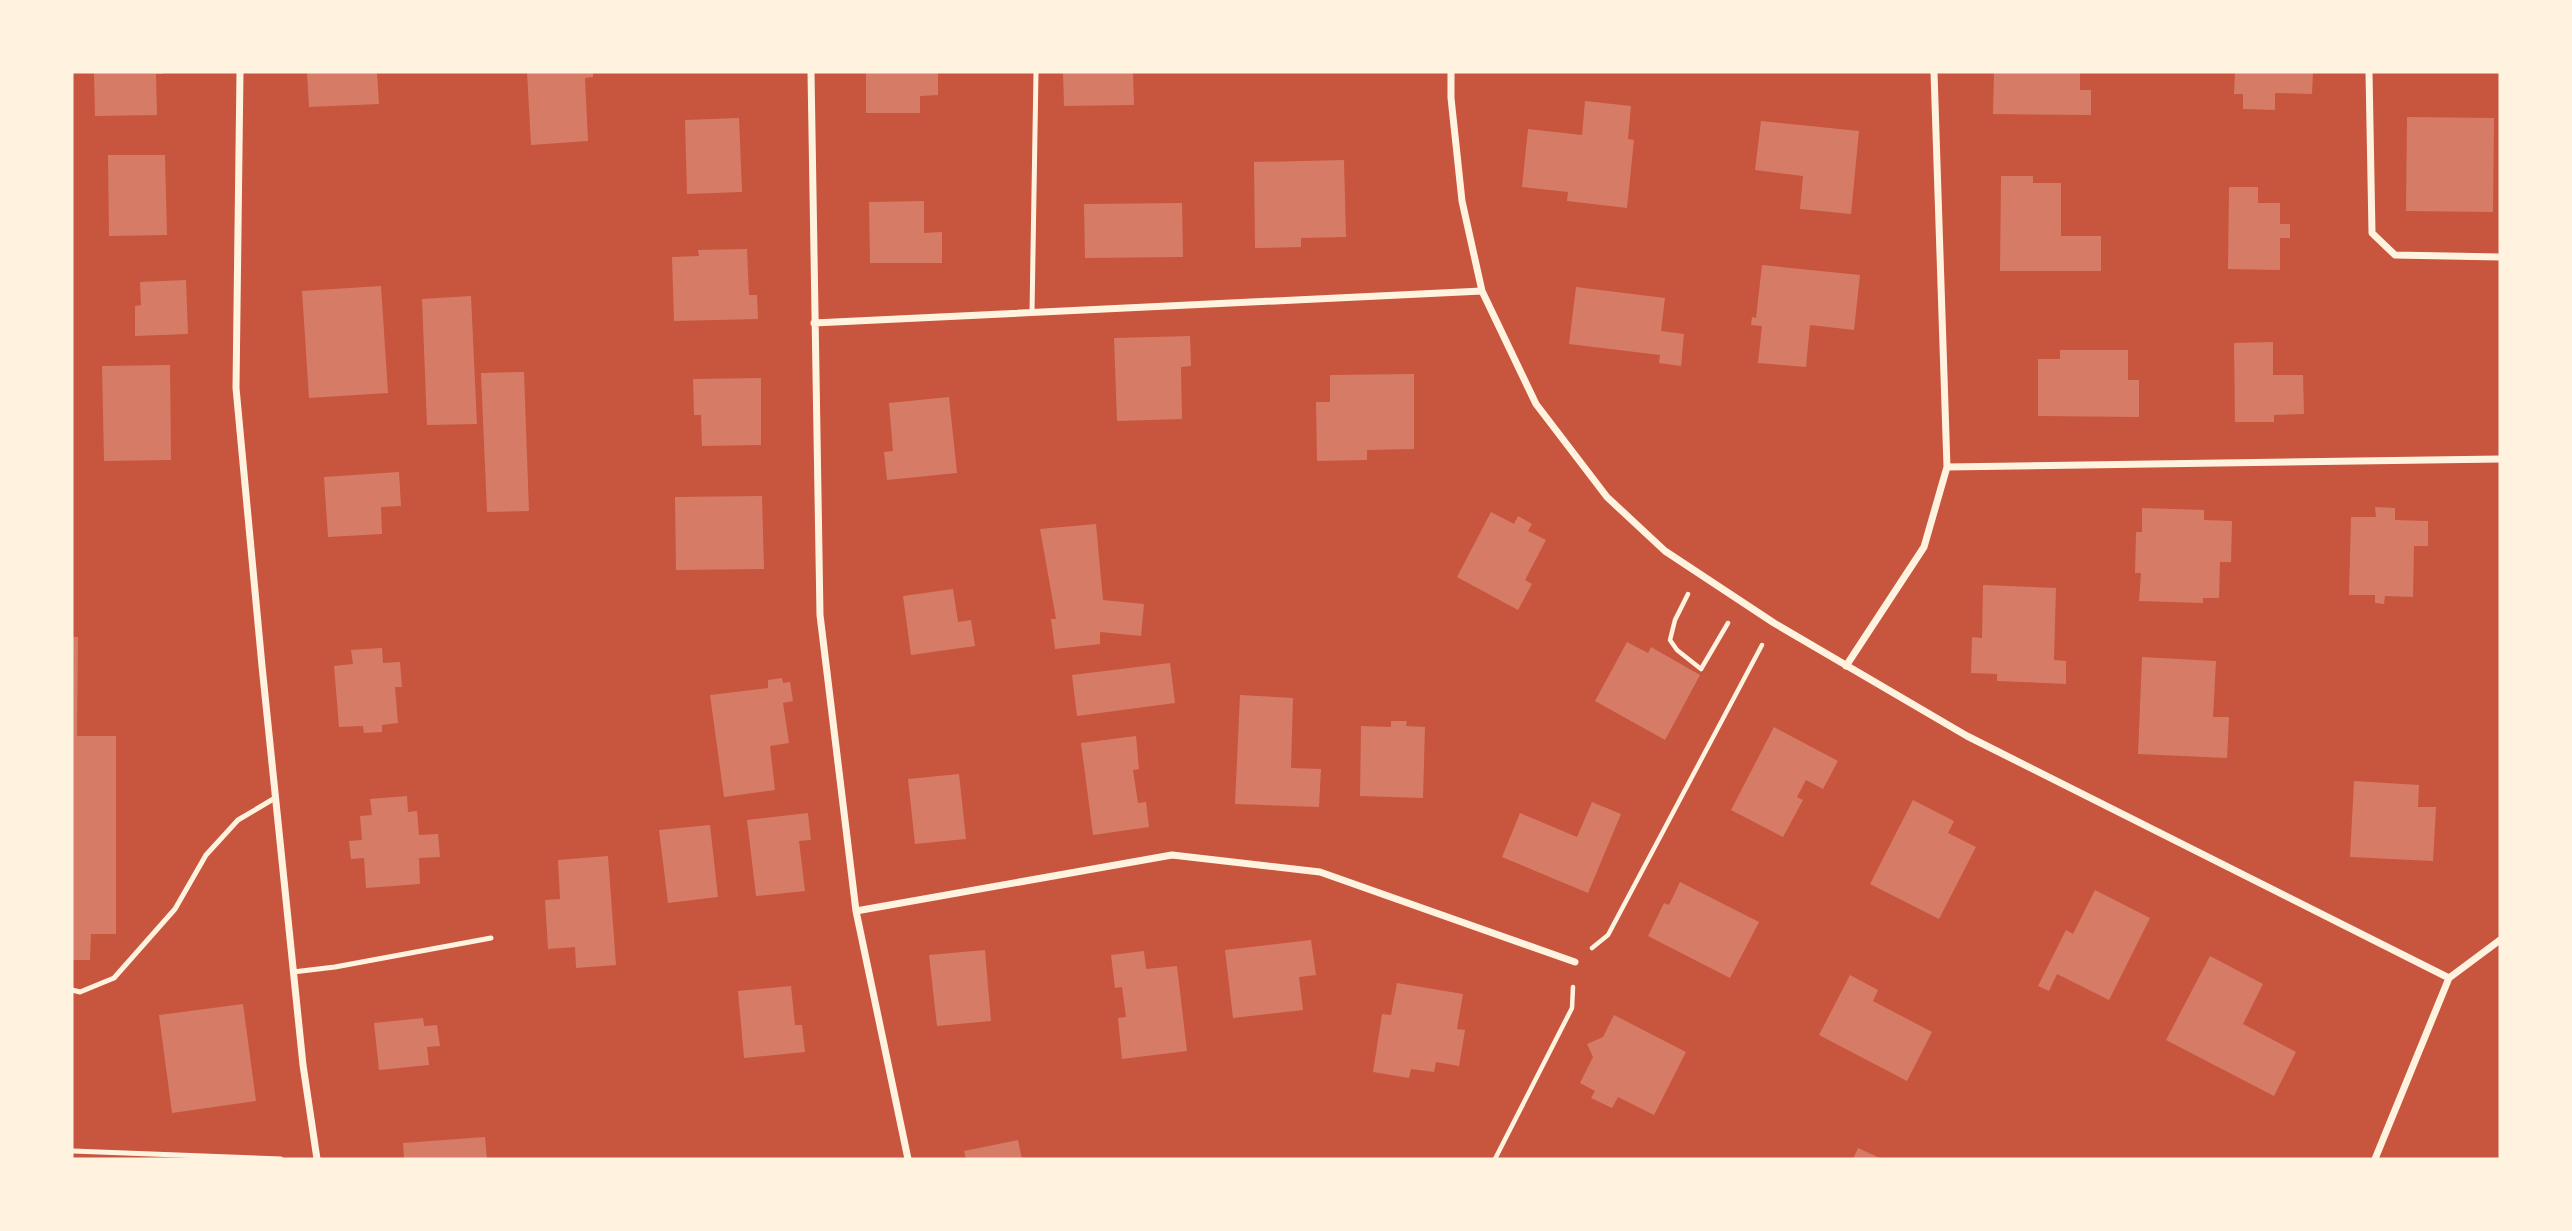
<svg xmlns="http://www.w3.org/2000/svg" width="2572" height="1231" font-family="'PT Sans',sans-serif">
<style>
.building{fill:#d67c66}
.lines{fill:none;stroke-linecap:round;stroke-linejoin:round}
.path{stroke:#fff3e0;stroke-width:4.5}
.service{stroke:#fff3e0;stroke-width:5}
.minor{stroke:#fff3e0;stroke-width:7}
</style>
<rect width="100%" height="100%" fill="#c8553d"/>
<!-- building -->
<path class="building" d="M94 72H163V74H156L157 115 95 116Z
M307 72H377L379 104 309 107Z
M527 72H593V77L585 78 588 141 531 145Z
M866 72H938V95L920 96V113H866Z
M1063 72H1133L1134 105 1064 106Z
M1994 72H2080V90H2091V115L1993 114Z
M2235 72H2313L2312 94 2275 93V110L2243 109V94H2234Z
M1585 101 1631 106 1628 139 1634 140 1627 208 1567 201 1568 192 1522 187 1528 129 1582 135Z
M2407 117 2494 118 2493 212 2406 211Z
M739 118 742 192 687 194 685 120Z
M1761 121 1859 131 1851 214 1800 209 1803 176 1755 170Z
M108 155H165L167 235 109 236Z
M1344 160 1346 237 1301 238V247L1255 248 1254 162Z
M2001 176H2033V183H2061V236H2101V271H2000Z
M2229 187H2258V203H2280V224H2290V238H2280V270L2228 269Z
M924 201V233L942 232V263H870L869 202Z
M1182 203 1183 257 1085 258 1084 204Z
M747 249 749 295H757L758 319 674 321 672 257 699 256 698 250Z
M1762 265 1860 275 1854 330 1810 325 1806 367 1758 363 1762 326 1751 325 1752 317 1756 318Z
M186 280 188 334 135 336V306L141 305 140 282Z
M381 286 388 393 309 398 302 291Z
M1576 287 1665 298 1661 331 1684 334 1681 366 1659 363 1660 355 1569 344Z
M471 296 477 424 427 425 422 299Z
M1190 336 1191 366 1181 367 1182 419 1117 421 1114 338Z
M2273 342V375H2303L2304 414 2274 415V422H2235L2234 343Z
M2060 350H2128V380H2139V417L2038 416V359H2060Z
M170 365 171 460 104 461 102 366Z
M524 372 529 511 487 512 481 373Z
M1414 374V449L1367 450V460L1317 461 1316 402H1330V375Z
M761 378V445L702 446 701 415H694L693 379Z
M949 397 957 473 887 480 884 452 893 451 889 403Z
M399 472 401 506 381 507 382 534 328 537 324 477Z
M762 496 764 569 676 570 675 497Z
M2375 507 2395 508V520L2428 521V546H2414L2413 597 2385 596 2384 604 2375 603V595H2349L2351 517H2376Z
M2142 508 2204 510V520L2232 521 2231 562H2220L2219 598H2203V603L2139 601 2141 573H2135L2136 532H2142Z
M1491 512 1514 524 1518 516 1532 524 1528 531 1546 540 1525 580 1532 584 1518 610 1457 577Z
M1096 524 1103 600 1144 604 1141 636 1100 632V644L1055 649 1051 619H1056L1040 529Z
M1983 585 2056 588 2054 660 2066 661V684L1997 681V674L1971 673 1972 637 1982 638Z
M953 589 958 622 971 620 975 646 911 655 903 596Z
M72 637H78L77 736H116V934H91L90 960H72Z
M1627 642 1648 653 1651 647 1700 675 1665 740 1595 701Z
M382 648 383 663 400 662 402 687H395L398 723 382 725V732L364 733 363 726 339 727 334 666 353 664 351 650Z
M2142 657 2216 661 2213 717H2229L2227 758 2138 754Z
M1170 663 1175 703 1077 716 1072 675Z
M782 678 783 683 790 682 793 701 783 703 789 743 770 746 775 790 724 797 710 695 768 688V680Z
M1240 695 1293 698 1291 768 1321 769 1319 807 1235 804Z
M1391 721H1407L1406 726 1425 727 1423 798 1360 796 1361 726 1391 727Z
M1774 727 1838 761 1823 789 1806 780 1797 797 1803 800 1783 837 1731 810Z
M1136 736 1139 769 1133 770 1138 803 1146 802 1149 827 1093 835 1081 743Z
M959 774 966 839 915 844 908 779Z
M2354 781 2419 785 2418 807H2436L2433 861 2350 857Z
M407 796 408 812 417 811 419 835 438 834 440 857 419 858 420 884 366 888 364 858 351 859 349 841 362 840 360 816 372 815 370 799Z
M1913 800 1954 821 1948 833 1976 847 1939 919 1870 884Z
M1592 802 1621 814 1588 893 1502 857 1520 813 1577 837Z
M808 813 811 840 799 841 805 891 756 896 747 820Z
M710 825 718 897 668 903 659 830Z
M608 856 616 965 576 968 575 947 548 949 545 900 560 899 558 860Z
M1680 882 1759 922 1730 978 1648 936 1664 903 1669 905Z
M2095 890 2150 918 2109 1000 2057 974 2049 991 2038 986 2066 930 2073 934Z
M1311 940 1316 975 1299 977 1303 1010 1233 1018 1225 950Z
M985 950 991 1021 937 1026 929 955Z
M1144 951 1146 969 1177 966 1187 1051 1122 1059 1118 1018 1126 1017 1122 987 1115 988 1111 955Z
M2210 956 2263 984 2243 1024 2296 1052 2274 1096 2166 1040Z
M1850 975 1878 990 1873 1001 1932 1032 1907 1081 1819 1035Z
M1397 983 1463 994 1457 1029 1465 1030 1459 1066 1436 1062 1434 1072 1411 1069 1409 1078 1373 1072 1382 1014 1391 1015Z
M791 986 795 1025H802L805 1052 744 1058 738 991Z
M243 1004 256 1101 172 1113 159 1015Z
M1614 1015 1686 1052 1654 1115 1618 1097 1612 1108 1591 1098 1595 1091 1580 1083 1593 1057 1587 1044 1603 1037Z
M423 1018 424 1026 437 1025 440 1046 427 1047 429 1065 379 1070 374 1023Z
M485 1137 487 1159H404L403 1143Z
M1018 1140 1022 1159H966L964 1151Z
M1858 1148 1882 1159H1853Z"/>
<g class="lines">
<!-- path -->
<path class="path" d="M1688 594 1675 620 1670 640 1677 650 1701 669 1728 623
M1592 948 1608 935 1762 645
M1495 1159 1572 1008 1573 987"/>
<!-- service -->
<path class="service" d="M1032 313 1036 72
M293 972 335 967 491 938
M72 990 80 992 114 978 175 909 206 855 238 820 275 798
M73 1151 281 1159"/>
<!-- minor -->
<path class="minor" d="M240 72 236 388 262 666 303 1065 317 1159
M811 72 820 615 856 911 908 1159
M1451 72V98L1462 201 1482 291 1536 404 1607 497 1665 551 1774 623 1967 736 2449 978
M2369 72 2372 233 2395 255 2500 257
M814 323 1482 291
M1947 467 2500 459
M1846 666 1924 547 1947 467 1934 72
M856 911 1172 855 1320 872 1575 962
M2375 1159 2449 978 2500 940"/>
</g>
<!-- border -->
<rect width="2572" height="1231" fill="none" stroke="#fff3e0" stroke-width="147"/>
</svg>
